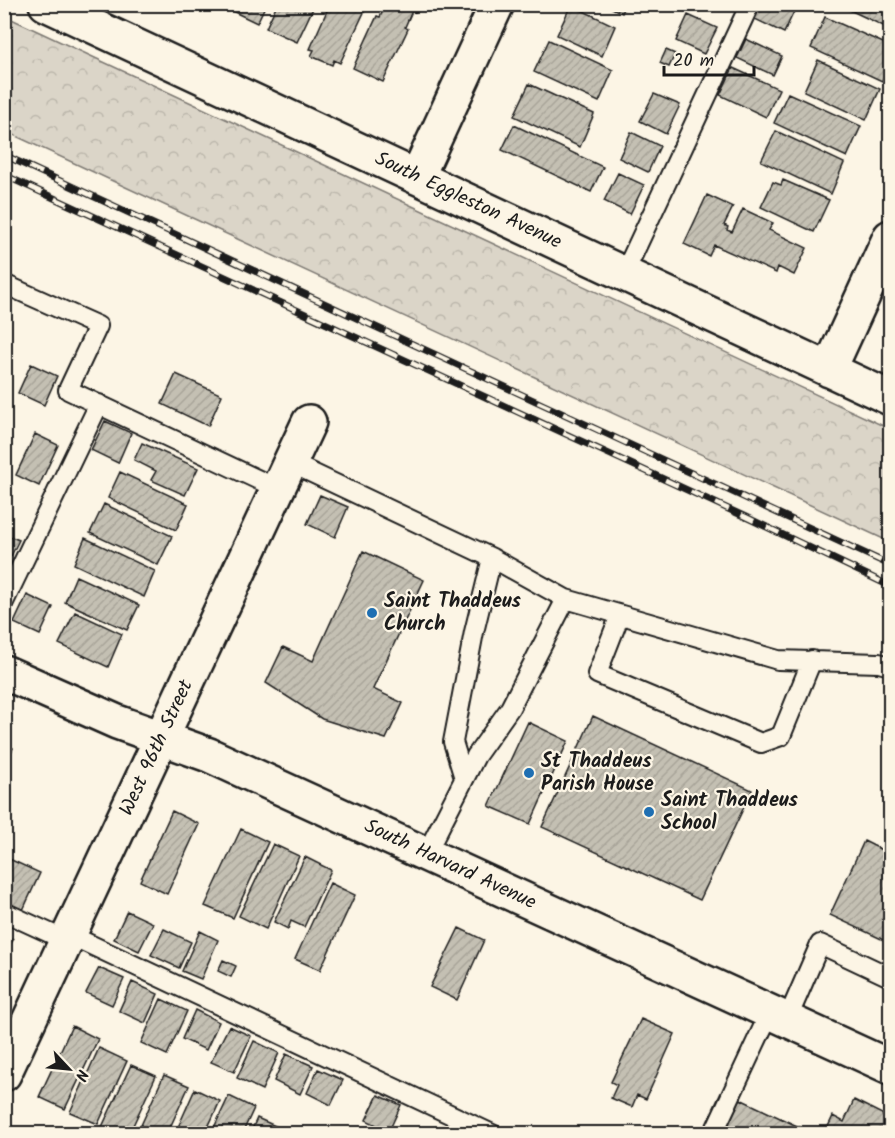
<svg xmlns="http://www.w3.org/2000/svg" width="895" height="1138" font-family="Kalam,sans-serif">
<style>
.forest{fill:url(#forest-crowns);stroke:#7c7872;stroke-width:1.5}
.building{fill:url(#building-hatch);stroke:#1c1c1c;stroke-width:1.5}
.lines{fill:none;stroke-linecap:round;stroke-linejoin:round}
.service-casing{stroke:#1c1c1c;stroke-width:22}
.minor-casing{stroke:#1c1c1c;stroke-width:38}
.service{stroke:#fcf5e5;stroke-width:18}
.minor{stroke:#fcf5e5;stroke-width:33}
.rail-casing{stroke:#1c1c1c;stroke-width:7}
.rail{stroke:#fcf5e5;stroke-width:4.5;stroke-dasharray:14;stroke-linecap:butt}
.poi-dot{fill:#1f6fb2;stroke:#fcf5e5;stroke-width:2}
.labels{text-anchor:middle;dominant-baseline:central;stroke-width:4.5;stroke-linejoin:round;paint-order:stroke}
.street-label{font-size:20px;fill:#1c1c1c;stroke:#fcf5e5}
.poi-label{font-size:20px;font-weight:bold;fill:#1c1c1c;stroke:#fcf5e5;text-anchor:start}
</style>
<defs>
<pattern id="forest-crowns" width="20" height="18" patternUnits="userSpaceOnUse" patternTransform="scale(1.5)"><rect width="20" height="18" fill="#dbd5c8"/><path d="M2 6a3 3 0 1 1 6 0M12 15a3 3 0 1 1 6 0" fill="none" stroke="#bbb6ab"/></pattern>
<pattern id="building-hatch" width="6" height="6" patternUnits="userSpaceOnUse" patternTransform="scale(1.5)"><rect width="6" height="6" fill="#c4c0b3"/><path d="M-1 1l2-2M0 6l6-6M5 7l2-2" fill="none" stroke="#a8a499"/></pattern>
</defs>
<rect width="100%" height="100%" fill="#fcf5e5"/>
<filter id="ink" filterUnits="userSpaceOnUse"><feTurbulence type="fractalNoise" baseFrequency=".0167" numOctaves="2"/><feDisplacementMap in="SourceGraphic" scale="12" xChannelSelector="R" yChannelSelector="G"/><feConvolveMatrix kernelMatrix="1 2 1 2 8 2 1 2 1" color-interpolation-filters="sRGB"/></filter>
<g filter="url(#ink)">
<!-- forest -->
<path class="forest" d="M5 16 890 429V542L5 131Z"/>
<!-- building -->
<path class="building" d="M225 4H266L257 23 224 7Z
M277 4H315L297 42 266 28Z
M330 4H368L340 63 334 60 332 65 311 56 314 50 310 49Z
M386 4H419L415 12 412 11 405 27 408 29 383 82 353 68 377 16 380 17Z
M604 4H626L622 13Z
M762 4 797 5 784 33 755 19Z
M837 4H890V29Z
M571 5 615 26 602 56 557 35Z
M688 15 717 28 704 54 676 41Z
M825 17 890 46V62L882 81 811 48Z
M746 39 782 56 773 75 737 58Z
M549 40 613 70 599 102 534 72Z
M666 50 675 54 669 67 660 63Z
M818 60 880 89 866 120 804 91Z
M733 68 779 89 766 117 720 95Z
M529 84 594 114 580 147 514 116Z
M788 93 861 126 847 157 774 123Z
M654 94 680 105 666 134 640 121Z
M514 125 603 167 591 192 502 150Z
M776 131 844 163 831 194 761 161Z
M631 132 660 146 648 172 619 158Z
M618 173 644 185 630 214 604 201Z
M783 180 829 200 814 232 761 207 773 182 781 185Z
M707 195 733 207 724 225 728 227 727 230 732 232 743 209 773 223 769 230 807 248 794 275 778 267 776 273 714 245 709 256 684 244Z
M31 364 57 376 44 405 18 393Z
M176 374 222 395 208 426 162 404Z
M105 421 131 433 118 463 91 450Z
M35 434 58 445 39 486 16 475Z
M142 443 198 468 185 495 151 480 156 471 134 460Z
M120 472 188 504 176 530 108 498Z
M320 495 348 507 335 537 307 524Z
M104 504 172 536 158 565 90 533Z
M4 534 19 540 4 570Z
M85 538 155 571 144 597 74 564Z
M363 551 424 580 373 689 403 703 386 739 322 719 266 683 283 647 313 661Z
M76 576 139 605 127 630 65 602Z
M27 595 53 607 40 635 14 623Z
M75 612 122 634 108 667 59 644Z
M593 716 752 790 700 900 542 827Z
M528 722 568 741 530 824 489 806Z
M4 744 13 748 4 767Z
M172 811 199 824 167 894 140 881Z
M241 829 268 842 233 918 205 906Z
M864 841 890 854V943L830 915Z
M273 844 299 856 266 929 239 916Z
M305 857 331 870 304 927 291 921 288 929 274 922Z
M7 858 40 873 23 910 4 902V863Z
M330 883 355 895 320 970 295 959Z
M127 911 153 923 139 951 114 939Z
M459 928 484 940 457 1000 430 987Z
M164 929 191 942 179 968 151 955Z
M200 931 218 940 201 979 182 971Z
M4 935 13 939 4 958Z
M223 960 236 966 231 977 218 971Z
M99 968 124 979 112 1005 86 993Z
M132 982 158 994 145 1023 119 1011Z
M161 999 187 1011 167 1055 141 1043Z
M195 1010 219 1022 206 1050 182 1039Z
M641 1019 675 1034 646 1099 637 1095 632 1107 611 1098 617 1085 611 1082Z
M72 1026 98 1039 65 1109 39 1097Z
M229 1026 251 1036 234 1072 211 1062Z
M254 1041 279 1053 262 1090 237 1078Z
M99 1048 127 1061 98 1124 70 1112Z
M286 1054 313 1066 300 1094 274 1081Z
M131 1065 156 1076 129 1134H115L102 1127Z
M318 1069 343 1080 331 1105 307 1093Z
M164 1075 189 1086 167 1134H137Z
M195 1089 220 1101 205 1134H175Z
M378 1095 401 1105 389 1131 366 1120Z
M229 1096 254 1108 242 1134H211Z
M738 1098 814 1134H722Z
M854 1100 882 1114 887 1125 883 1134H832L826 1131 833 1116 844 1122Z
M257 1118 282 1129 280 1134H250Z"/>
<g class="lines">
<!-- service casing -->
<g class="service-casing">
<path id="service" d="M624 274 750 4
M4 284 98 326 68 390 278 489
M291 463 492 558 566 599 510 708 476 756 426 854
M566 599 778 660 879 663 890 666
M4 602 99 404
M620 615 597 674 761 743 781 736 812 660
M464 778 453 742 474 632 492 558
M4 912 67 941
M70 935 492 1134
M787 1020 820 944 890 977
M713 1134 770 1012"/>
</g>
<!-- minor casing -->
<g class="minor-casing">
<path id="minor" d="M46 4 890 398
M417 177 497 4
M829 370 890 237
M4 672 117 722 209 755 890 1067
M4 1074 309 422"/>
</g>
<!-- service -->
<use href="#service" class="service"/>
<!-- minor -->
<use href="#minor" class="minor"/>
<!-- rail casing -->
<g class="rail-casing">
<path id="rail" d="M4 155 890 565
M4 175 750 519 890 586"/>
</g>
<!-- rail -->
<use href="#rail" class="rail"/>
</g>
</g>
<!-- markers -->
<g class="poi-dot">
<circle cx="372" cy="613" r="6"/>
<circle cx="529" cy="773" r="6"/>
<circle cx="649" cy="812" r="6"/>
</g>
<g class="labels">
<!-- street labels -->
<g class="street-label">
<text transform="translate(468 201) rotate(25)">South Eggleston Avenue</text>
<text transform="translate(157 748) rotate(-65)">West 96th Street</text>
<text transform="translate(450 865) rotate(25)">South Harvard Avenue</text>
</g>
<!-- poi labels -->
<g class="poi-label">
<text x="384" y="602">Saint Thaddeus<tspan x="384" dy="23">Church</tspan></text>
<text x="541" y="762">St Thaddeus<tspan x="541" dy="23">Parish House</tspan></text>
<text x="661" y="801">Saint Thaddeus<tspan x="661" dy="23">School</tspan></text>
</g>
</g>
<!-- margin -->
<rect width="895" height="1138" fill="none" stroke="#fcf5e5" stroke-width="24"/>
<rect x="12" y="12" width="871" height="1114" fill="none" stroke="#1c1c1c" stroke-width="2" filter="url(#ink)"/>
<!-- north arrow -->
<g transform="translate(69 1069) rotate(116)" stroke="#fcf5e5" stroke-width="4.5" paint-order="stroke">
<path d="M0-4.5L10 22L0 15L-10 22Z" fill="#1c1c1c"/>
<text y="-9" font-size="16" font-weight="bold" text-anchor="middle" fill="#1c1c1c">N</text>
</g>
<!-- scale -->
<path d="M664 66v9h90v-9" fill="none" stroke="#1c1c1c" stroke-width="3"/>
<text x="673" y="66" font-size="18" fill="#1c1c1c" stroke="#fcf5e5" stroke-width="4.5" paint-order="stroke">20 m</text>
</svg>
